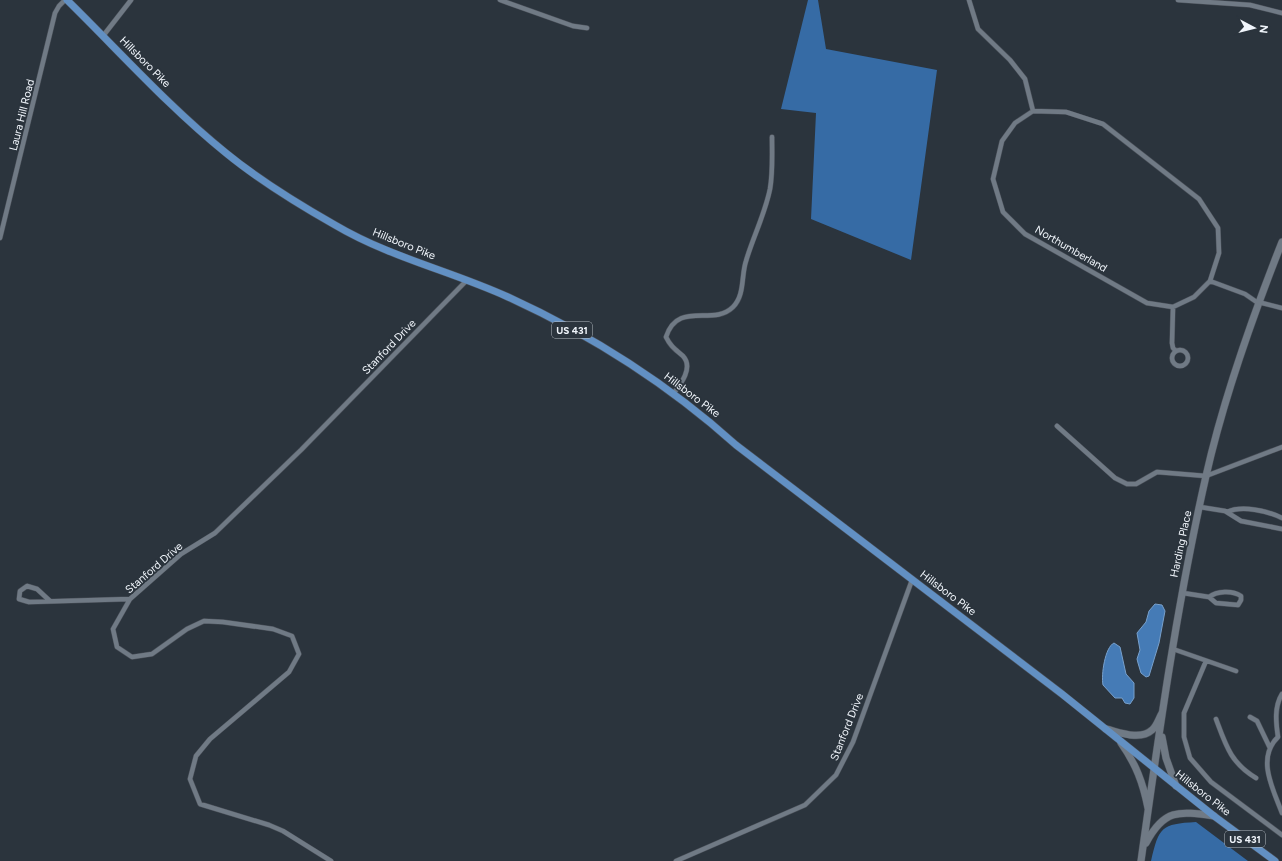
<svg xmlns="http://www.w3.org/2000/svg" width="1282" height="861" font-family="Figtree,sans-serif">
<style>
.forest{fill:#366ba5}
.water{fill:#457bb6;stroke:#78a0cb}
.lines{fill:none;stroke-linecap:round;stroke-linejoin:round}
.street-casing{stroke:#494f58;stroke-width:5.5}
.secondary-casing{stroke:#494f58;stroke-width:8}
.primary-casing{stroke:#494f58;stroke-width:8}
.street{stroke:#707a85;stroke-width:4.5}
.secondary{stroke:#707a85;stroke-width:7}
.primary{stroke:#6290c3;stroke-width:7}
.labels{text-anchor:middle;dominant-baseline:central;stroke-width:3.5;stroke-linejoin:round;paint-order:stroke}
.shield{fill:#2b343d;stroke:#b5bbc2;stroke-width:1}
.shield-label{font-size:10px;font-weight:bold;fill:#f0f5fb}
.street-label{font-size:11px;fill:#f0f5fb;stroke:#2b343d}
</style>
<rect width="100%" height="100%" fill="#2b343d"/>
<!-- forest -->
<path class="forest" d="M808 0H818L826 49 937 70 911 260 811 219 816 113 781 109Z
M1196 822 1248 861H1151C1159 827 1161 824 1196 822Z"/>
<!-- water -->
<path class="water" d="M1155 604 1162 605 1165 611 1159 643 1149 676 1146 677 1141 673 1138 663 1137 659 1140 650 1137 633 1146 622 1149 611Z
M1114 643 1120 647 1126 674 1134 683V698L1130 704 1125 703 1122 698H1115L1103 685C1101 675 1105 647 1114 643Z"/>
<g class="lines">
<!-- street casing -->
<g class="street-casing">
<path id="street" d="M500 0 573 26 587 28
M969 0 978 29 1010 60 1025 79 1033 111
M1178 0 1250 5 1282 13
M103 36 131 0
M1033 111 1066 112 1103 124 1199 199 1218 228 1219 253 1210 281 1194 297 1173 307 1147 303 1025 234 1003 212 993 179 1002 141 1015 123Z
M0 238 55 13 59 6 65 0
M1210 281 1245 294 1258 303
M1258 302 1282 308
M1173 307 1172 343 1173 348 1176 351
M1172 358a8 8 0 1 1 16 0a8 8 0 1 1-16 0Z
M673 394C680 385 694 368 683 356 675 349 671 347 666 337 678 300 713 327 733 307 745 295 741 276 746 261 753 237 765 214 770 189 773 172 772 154 772 137
M1057 426 1115 478 1127 484H1136L1157 472 1206 476 1282 447
M1200 507 1225 511 1241 521 1282 529
M1227 512C1242 505 1268 511 1282 518
M1183 593 1209 597 1216 603 1238 605 1241 600V596C1232 590 1217 591 1209 597
M50 601 37 589 27 586 20 591 19 599 29 602 130 599
M1173 649 1236 671
M1206 661 1184 713V737L1190 758 1211 782 1282 835
M1282 694C1274 707 1276 723 1278 737 1256 758 1273 789 1282 813
M1250 717 1257 721 1270 748
M1216 719C1226 746 1231 763 1256 778
M331 861 283 831 269 825 200 804 190 779 196 756 210 739 289 672 299 654 292 636 273 629 223 622 204 621 187 629 152 654 132 657 117 647 113 629 130 599 181 554 215 533 301 450 467 280
M676 861 805 805 836 775 853 742 912 580"/>
</g>
<!-- secondary casing -->
<g class="secondary-casing">
<path id="secondary" d="M1106 729C1119 732 1140 741 1152 730 1157 726 1159 718 1162 713
M1162 737 1166 758 1176 786
M1121 743C1136 764 1143 783 1148 808
M1146 843C1164 809 1178 811 1214 816
M1141 861C1159 732 1177 603 1206 476 1224 396 1252 318 1282 242"/>
</g>
<!-- primary casing -->
<g class="primary-casing">
<path id="primary" d="M67 0C119 51 169 107 226 153 259 180 298 204 335 225 389 257 451 271 508 297 591 335 668 384 736 445L1062 694 1214 816 1275 861"/>
</g>
<!-- street -->
<use href="#street" class="street"/>
<!-- secondary -->
<use href="#secondary" class="secondary"/>
<!-- primary -->
<use href="#primary" class="primary"/>
</g>
<g class="labels">
<!-- shield labels -->
<g class="shield">
<rect x="552" y="322" width="40" height="16" rx="3"/>
<rect x="1225" y="831" width="40" height="16" rx="3"/>
</g>
<g class="shield-label">
<text x="572" y="330">US 431</text>
<text x="1245" y="839">US 431</text>
</g>
<!-- street labels -->
<g class="street-label">
<text transform="translate(145 62) rotate(45)">Hillsboro Pike</text>
<text transform="translate(22 115) rotate(-76)">Laura Hill Road</text>
<text transform="translate(404 244) rotate(22)">Hillsboro Pike</text>
<text transform="translate(1071 249) rotate(30)">Northumberland</text>
<text transform="translate(389 347) rotate(-46)">Stanford Drive</text>
<text transform="translate(692 395) rotate(37)">Hillsboro Pike</text>
<text transform="translate(1181 544) rotate(-78)">Harding Place</text>
<text transform="translate(154 568) rotate(-41)">Stanford Drive</text>
<text transform="translate(948 593) rotate(37)">Hillsboro Pike</text>
<text transform="translate(847 727) rotate(-68)">Stanford Drive</text>
<text transform="translate(1203 793) rotate(38)">Hillsboro Pike</text>
</g>
</g>
<!-- north arrow -->
<g transform="translate(1254 28) rotate(97)" stroke="#2b343d" stroke-width="3" paint-order="stroke">
<path d="M0-3L7 15L0 10L-7 15Z" fill="#f0f5fb"/>
<text y="-6" font-size="11" font-weight="bold" text-anchor="middle" fill="#f0f5fb">N</text>
</g>
</svg>
